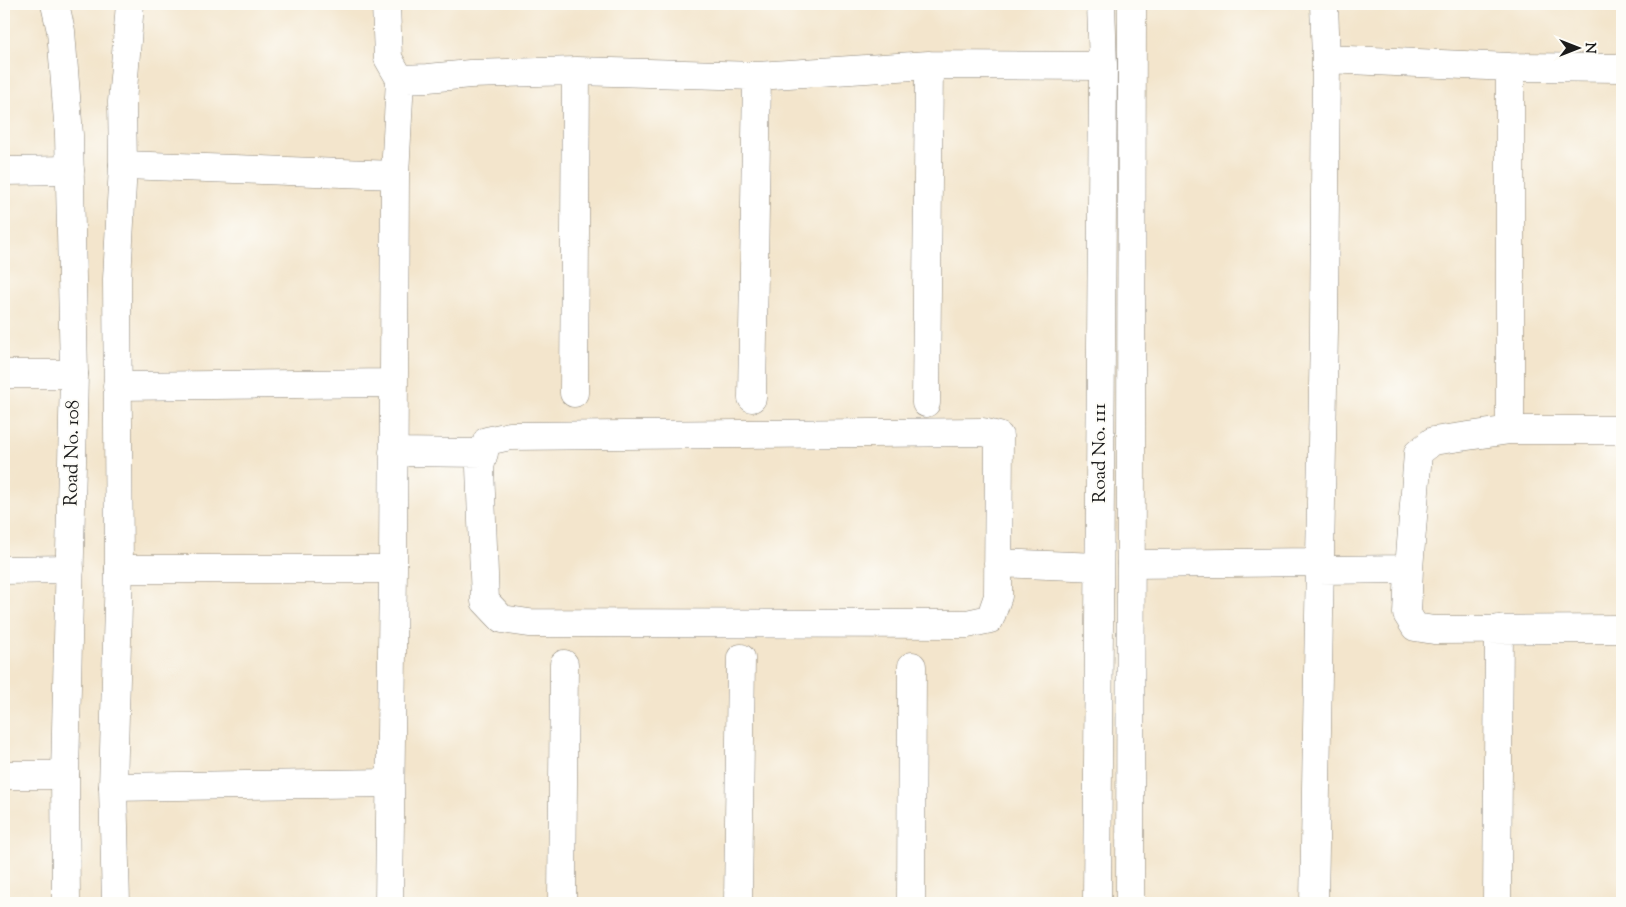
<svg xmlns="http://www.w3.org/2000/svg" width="1626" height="907" font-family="'Sorts Mill Goudy',serif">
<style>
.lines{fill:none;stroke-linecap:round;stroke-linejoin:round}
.minor-casing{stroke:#888074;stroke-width:29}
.tertiary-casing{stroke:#888074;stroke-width:29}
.minor{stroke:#fff;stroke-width:28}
.tertiary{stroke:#fff;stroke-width:28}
.labels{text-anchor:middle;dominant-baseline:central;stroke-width:4;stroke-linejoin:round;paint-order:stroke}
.street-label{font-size:19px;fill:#1c1c1c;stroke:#fdfcf7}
</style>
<rect width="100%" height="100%" fill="#fdfcf7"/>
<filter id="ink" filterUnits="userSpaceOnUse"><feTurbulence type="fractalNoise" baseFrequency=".02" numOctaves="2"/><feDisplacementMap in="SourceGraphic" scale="10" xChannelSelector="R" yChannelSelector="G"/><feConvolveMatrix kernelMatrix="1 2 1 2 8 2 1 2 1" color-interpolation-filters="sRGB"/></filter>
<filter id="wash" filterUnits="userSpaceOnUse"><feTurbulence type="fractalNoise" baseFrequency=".0096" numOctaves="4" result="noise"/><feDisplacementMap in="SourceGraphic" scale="20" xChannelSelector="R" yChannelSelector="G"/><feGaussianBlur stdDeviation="1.12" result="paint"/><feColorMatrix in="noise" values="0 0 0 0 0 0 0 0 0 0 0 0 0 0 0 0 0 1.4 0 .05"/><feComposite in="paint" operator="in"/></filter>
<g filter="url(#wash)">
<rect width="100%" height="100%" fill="#f3e5cc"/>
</g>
<g filter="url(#ink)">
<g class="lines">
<!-- minor casing -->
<g class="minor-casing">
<path id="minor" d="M386 4 388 58 400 79
M1326 59 1510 67 1622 68
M123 165 395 175
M4 171 70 170
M4 374H74
M117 386 393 383
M574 393 576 71
M752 398 757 76
M926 403 929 65
M1510 430V67
M1622 430H1510L1433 441 1418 453 1409 569 1407 614 1415 627 1434 630 1622 629
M983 432 999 436 998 596 990 619 967 624 529 623 502 619 485 601 480 467 487 441 510 436Z
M393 452 484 453
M998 563 1099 567
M1131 564 1319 562
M119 569H393
M4 570 70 569
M1319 570 1409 569
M4 775H65
M113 787 390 783
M389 903 393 569 395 175 400 79 428 78 470 74 576 71 757 76 929 65 1103 66
M562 903 564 664
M738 903 741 658
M911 903 912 666
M1314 903 1324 330 1326 59 1324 4
M1497 903 1499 629"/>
</g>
<!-- tertiary casing -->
<g class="tertiary-casing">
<path id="tertiary" d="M55 4 61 31 69 135 74 374 65 775 66 903
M116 903 113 787 119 569 117 279 123 165 122 102 130 4
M1097 903 1103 66 1101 4
M1130 903 1132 4"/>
</g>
<!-- minor -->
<use href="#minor" class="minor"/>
<!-- tertiary -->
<use href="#tertiary" class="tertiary"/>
</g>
</g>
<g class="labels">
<!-- street labels -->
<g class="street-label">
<text transform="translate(73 453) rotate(-89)">Road No. 108</text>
<text transform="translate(1100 453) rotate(-90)">Road No. 111</text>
</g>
</g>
<!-- margin -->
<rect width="1626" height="907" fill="none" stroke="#fdfcf7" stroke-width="20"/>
<!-- north arrow -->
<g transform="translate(1578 48) rotate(90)" stroke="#fdfcf7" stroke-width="4" paint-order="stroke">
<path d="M0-4L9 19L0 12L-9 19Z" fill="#1c1c1c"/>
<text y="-8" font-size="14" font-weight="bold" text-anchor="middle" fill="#1c1c1c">N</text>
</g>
</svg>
